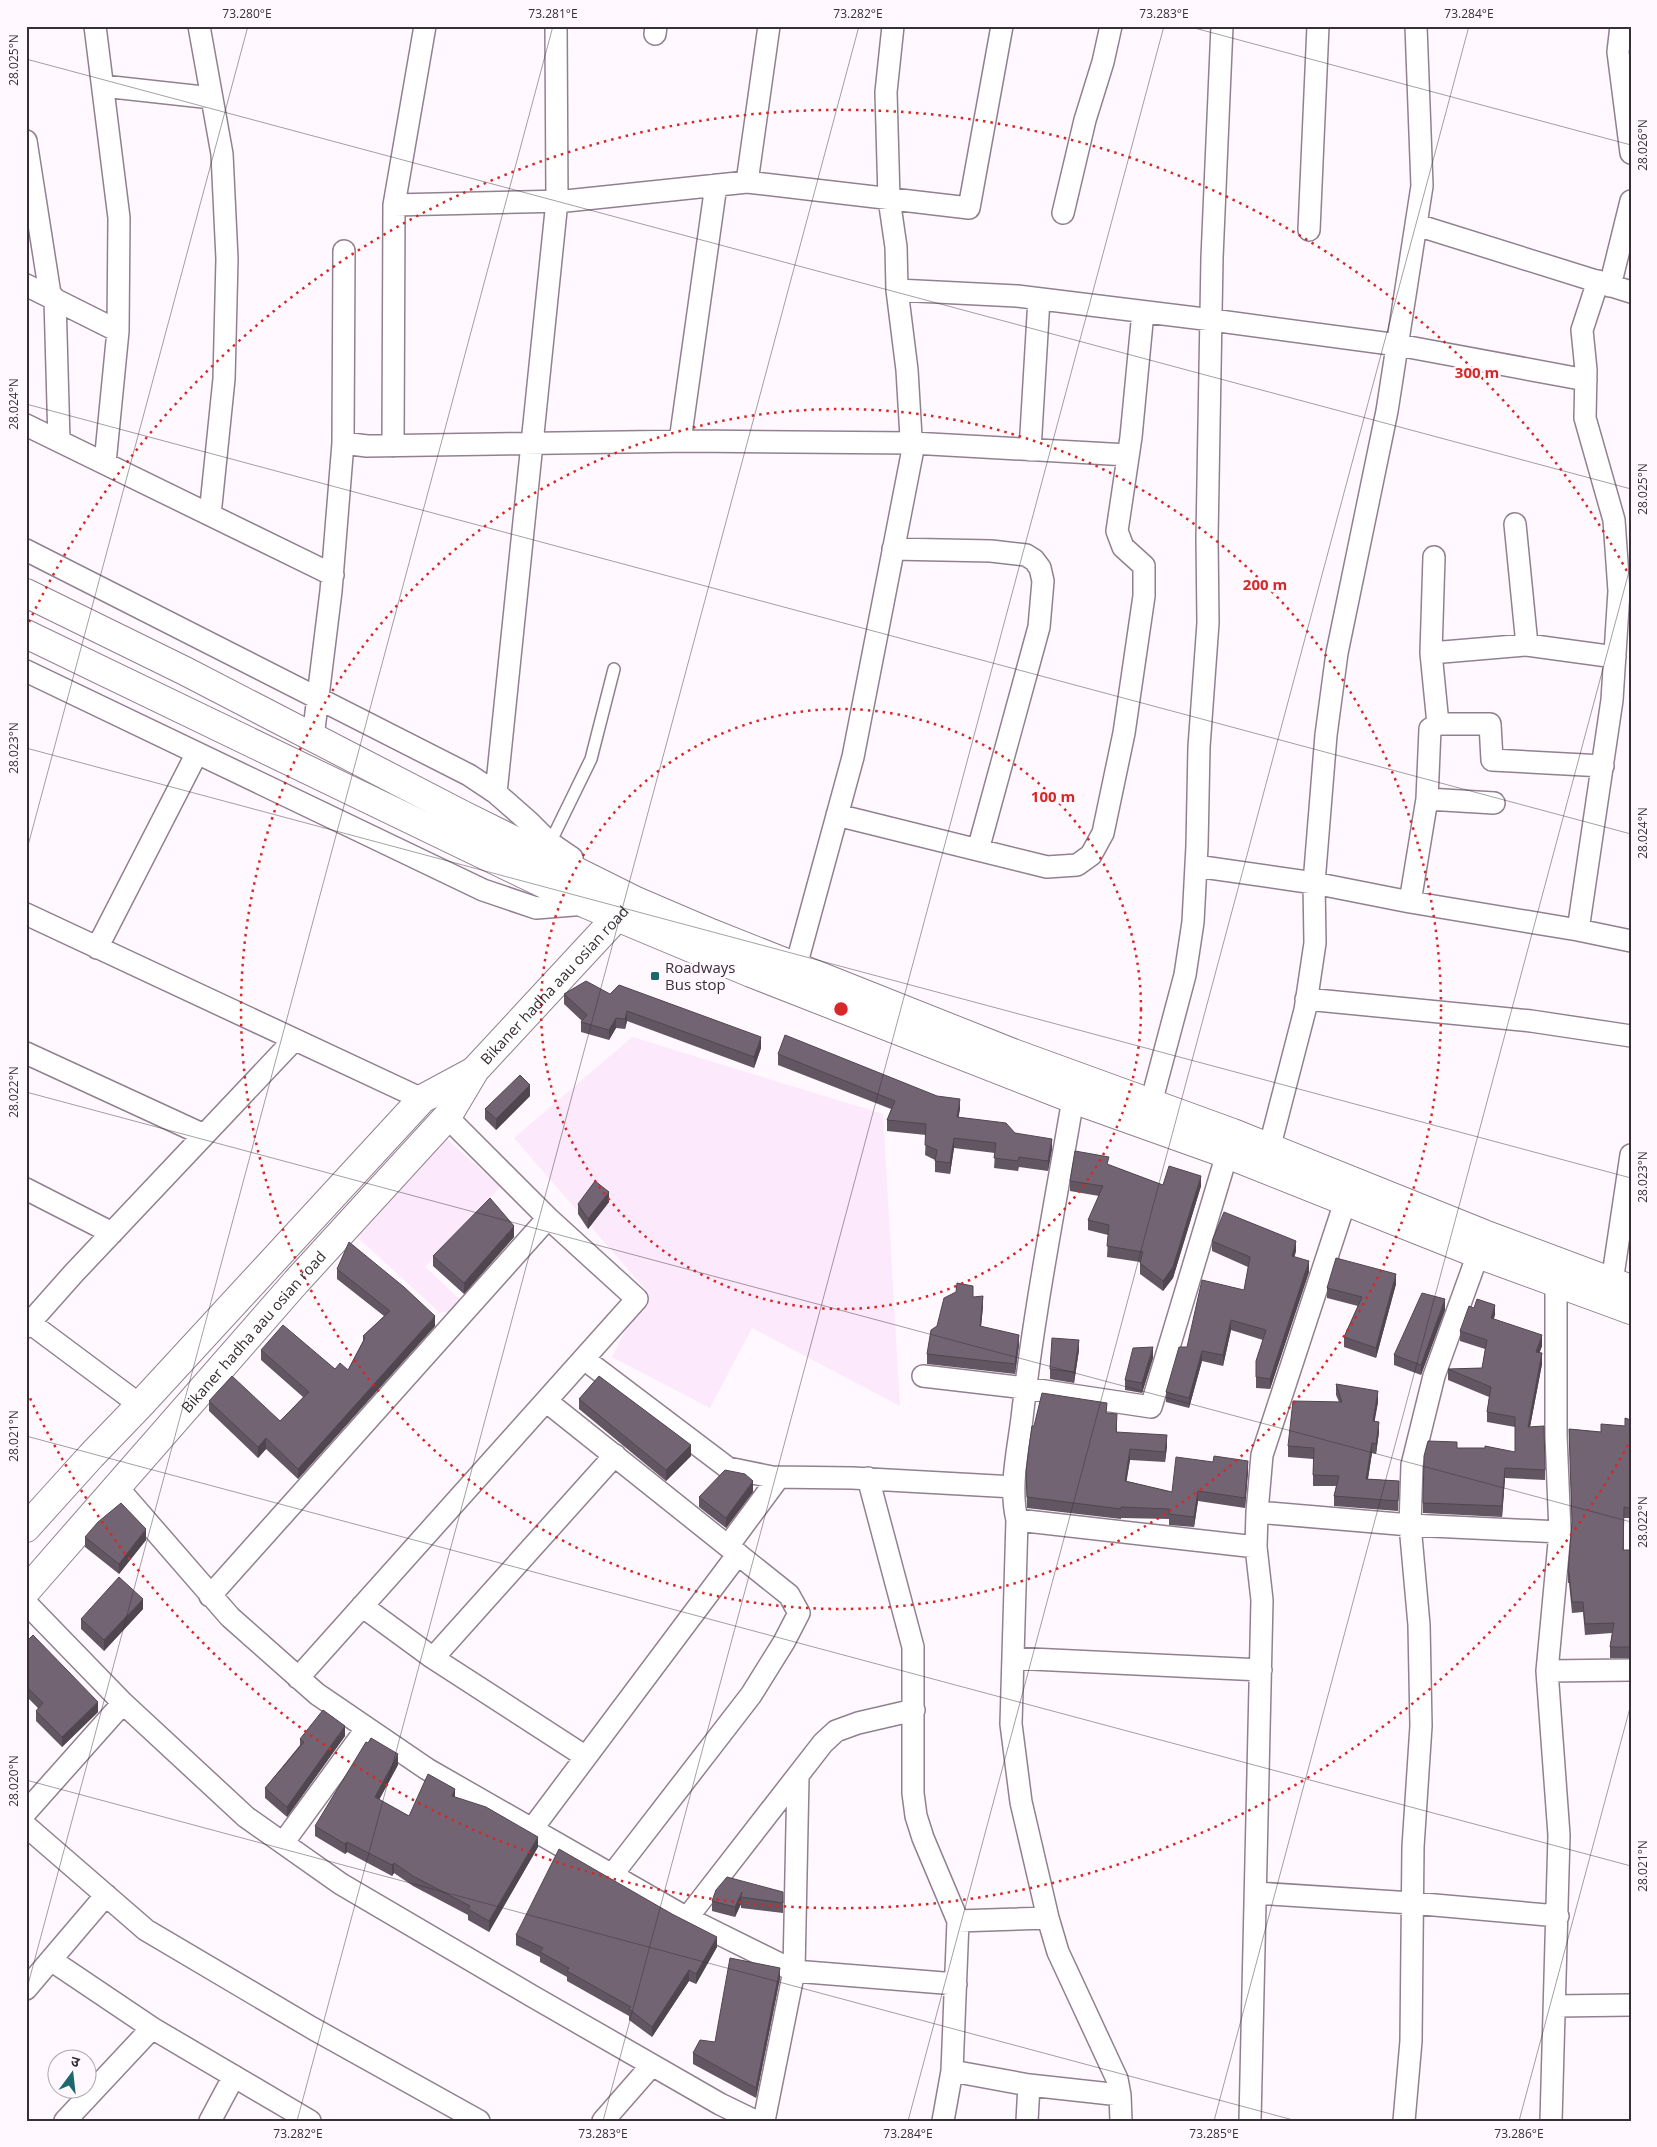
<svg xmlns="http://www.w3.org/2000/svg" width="1657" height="2147" font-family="'Open Sans','Noto Sans Devanagari',sans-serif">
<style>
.built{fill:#fce9fb}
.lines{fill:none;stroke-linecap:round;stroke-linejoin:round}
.service-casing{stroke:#918190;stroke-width:14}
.minor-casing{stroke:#918190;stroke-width:24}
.primary-casing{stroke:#918190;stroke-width:30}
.service{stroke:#fff;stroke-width:11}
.minor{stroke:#fff;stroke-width:21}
.primary{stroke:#fff;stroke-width:28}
.wall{fill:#635663}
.shaded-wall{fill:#504650}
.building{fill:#736473;stroke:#504650}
.ticks{fill:none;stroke:#362f35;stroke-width:1;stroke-opacity:0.45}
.ring{fill:none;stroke:#d62828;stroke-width:2.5;stroke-dasharray:2.5 5}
.poi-dot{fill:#1b686e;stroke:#fff8fe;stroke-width:2}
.labels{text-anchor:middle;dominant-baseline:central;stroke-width:5;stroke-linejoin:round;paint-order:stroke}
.poi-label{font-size:15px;fill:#362f35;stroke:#fff8fe;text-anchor:start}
.street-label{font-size:15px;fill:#362f35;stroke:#fff8fe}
.centre{fill:#d62828;stroke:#fff8fe;stroke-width:2.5}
.ring-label{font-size:15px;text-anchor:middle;font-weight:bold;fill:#d62828;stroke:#fff8fe;stroke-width:5;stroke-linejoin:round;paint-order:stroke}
.neatline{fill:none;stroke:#362f35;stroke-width:2}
.ticks-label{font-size:12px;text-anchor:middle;fill:#362f35}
</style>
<rect width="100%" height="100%" fill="#fff8fe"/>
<!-- built -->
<path class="built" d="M632 1037 883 1114 900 1406 752 1328 710 1408 612 1357 646 1290 514 1138Z
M445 1137 500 1187 425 1267 468 1307 440 1313 354 1234Z"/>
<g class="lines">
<!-- service casing -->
<g class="service-casing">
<path id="service" d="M550 843 591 759 614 669"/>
</g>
<!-- minor casing -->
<g class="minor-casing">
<path id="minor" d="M95 26 119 218 118 331 105 463
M199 26 222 154 227 259 224 379 210 515
M1621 26 1618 52 1631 153
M655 34 656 26
M103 86 212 98
M26 141 50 294 55 299 59 441
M747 182 769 26
M394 205 425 26
M1063 213 1085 120 1103 62 1111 26
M1417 225 1631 292
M1309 230 1318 26
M1598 281 1582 330 1586 370 1585 418 1614 520 1619 591 1612 700 1578 930 1631 941
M26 285 118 331
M1610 286 1631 201
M897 290 1017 296 1212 320 1398 345 1586 380
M26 425 333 575
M680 441 716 185
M343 443 344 251
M393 446 394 205 566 201 747 182 969 208 1002 26
M1030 450 1039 299
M1515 524 1527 645
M893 549 991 551 1026 555 1034 560 1040 568 1043 581 1039 627 978 850
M26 550 469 775 496 793 529 822 550 843 572 858
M1434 557 1431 653 1438 724H1490L1492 760 1603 766
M1431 653 1527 645 1615 657
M26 671 483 890 536 908 586 904
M313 737 331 591 343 443 367 446 690 441 912 443 1128 455
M496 793 557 201 556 26
M1427 799 1494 803
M837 815 1047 867 1077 865 1091 855 1103 833 1124 733 1144 596V566L1123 547 1117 531 1131 437 1143 312
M1196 866 1314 883 1410 902 1578 930
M1410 902 1427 799 1430 729 1438 724
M26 914 422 1099
M97 948 197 753
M796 966 853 757 912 454 907 370 897 290 896 247 889 199 886 92 893 26
M1306 999 1531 1021 1631 1036
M26 1053 204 1135
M1073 1099C1055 1205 1034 1311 1022 1418 1018 1451 1009 1487 1017 1520L1011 1724 1021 1802 1048 1918 1058 1952 1117 2079 1120 2095 1121 2121
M1151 1103 1185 975 1193 922 1197 846 1199 747 1208 623 1207 538 1212 258 1222 26
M1269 1149 1305 1010 1315 943 1314 883 1326 735 1337 653 1387 411 1422 186 1416 26
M26 1189 112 1233
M1612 1282 1631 1155
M30 1323 140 1405
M26 1327 73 1274 294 1040
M584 1359 728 1468 772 1477 852 1478 1014 1487
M923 1376 1025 1388 1151 1407 1227 1154
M546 1401 789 1595 799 1613 784 1642 751 1695 612 1875
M868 1478 913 1647V1793L916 1816 923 1838 958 1921 952 2071 943 2121
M117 1487 230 1617 317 1694 427 1769 687 1918 794 1971 956 1984
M1257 1512 1410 1525 1560 1532
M1017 1520 1256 1547
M728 1546 779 1477
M210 1596 548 1218
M26 1603 123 1703 246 1817 341 1884 532 1996 720 2104 755 2121
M362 1606 433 1658 586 1757
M433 1658 615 1455
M1013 1658 1261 1670
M1547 1671 1631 1670
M298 1678 637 1299 548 1218 447 1117
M26 1812 123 1703
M26 1826 146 1930 312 2028 479 2121
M532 1829 738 1554
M283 1843 367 1728
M1256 1893 1412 1903 1558 1916
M687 1918 823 1743 836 1731 858 1723 914 1710
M958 1921 1048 1918
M51 1960 152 2028 310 2121
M26 1989 106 1895
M1556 2006 1631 2005
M952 2071 1029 2085 1120 2095
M65 2121 152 2028
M210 2121 234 2076
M603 2121 652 2065
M764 2121 794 1971 798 1777
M1027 2121 1029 2085
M1250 2121 1262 1600 1256 1547 1257 1512 1262 1455 1345 1202
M1404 2121 1411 2041 1413 1847 1421 1726 1419 1625 1410 1525 1412 1465 1434 1376 1478 1254
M1551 2121 1559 1835 1547 1671 1560 1532 1556 1435V1282"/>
</g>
<!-- primary casing -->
<g class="primary-casing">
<g id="primary">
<path d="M26 593 185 671 463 815 634 900 711 933 1013 1053 1233 1133 1484 1234 1631 1289"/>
<path d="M26 634 586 904 751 973 1073 1099 1227 1154 1478 1254 1631 1310"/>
<path d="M26 1528 91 1456 140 1405 422 1099 474 1071"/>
<path id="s1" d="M26 1591 296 1282 447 1117 475 1070 629 904"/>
</g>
</g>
<!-- service -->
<use href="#service" class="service"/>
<!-- minor -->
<use href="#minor" class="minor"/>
<!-- primary -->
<use href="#primary" class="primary"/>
</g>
<!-- wall -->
<path class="wall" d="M564 994H610L761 1048 754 1068 627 1021 625 1029 616 1028 609 1040 581 1032V1022L582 1021 564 1004Z
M778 1054 960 1109 958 1117 1015 1133 1052 1149 1048 1171 1019 1167 1018 1171 994 1168 995 1153 954 1148 950 1174 935 1172V1160L925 1155 926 1135 887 1131V1120L891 1109 778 1065Z
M530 1096 496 1130 485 1119V1109Z
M1109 1165 1163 1185 1201 1186 1173 1278 1163 1291 1140 1274V1262L1107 1257 1108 1235 1088 1230V1220L1099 1196 1070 1191V1181Z
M609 1202 588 1229 578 1214V1204Z
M514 1237 464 1294 433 1266V1256Z
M1212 1241 1296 1251 1294 1257 1309 1272 1270 1389 1256 1388V1361L1263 1340 1231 1330 1223 1366 1202 1361 1189 1408 1166 1402V1392L1187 1347 1244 1290 1248 1267 1212 1251Z
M337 1269 435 1326 298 1479 266 1449 258 1458 209 1411V1401L280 1421 303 1397 261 1360V1350L335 1369 348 1370 363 1341V1336L384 1316 337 1279Z
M1396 1284 1376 1358 1344 1347V1337L1358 1306 1327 1298V1288Z
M983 1306 981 1327 1019 1345 1015 1374 927 1364V1354L937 1326Z
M1445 1310 1421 1375 1394 1365V1355Z
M1495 1315 1493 1319 1542 1346 1539 1353 1542 1364 1530 1427 1545 1470V1480L1505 1478 1502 1517 1423 1513V1503L1457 1448 1515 1452V1427L1487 1422V1412L1489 1397 1448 1380V1369L1482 1368 1485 1349 1460 1341V1331Z
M1079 1350 1074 1383 1050 1379V1369Z
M1153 1358 1142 1393 1125 1390V1380Z
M1336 1384 1378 1402 1374 1421 1379 1432 1376 1454 1372 1453 1368 1479 1399 1481 1398 1511 1334 1506V1496L1336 1486H1313V1459L1288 1457V1446L1339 1402 1336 1395Z
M579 1399 691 1456 666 1481 579 1409Z
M1107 1413 1117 1424V1432L1167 1446 1165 1462 1130 1460 1126 1481 1172 1492 1248 1471 1245 1508 1198 1501 1194 1527 1169 1525V1519L1121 1518V1519L1027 1508 1026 1472 1034 1426Z
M1631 1420V1518H1624V1550H1631V1658H1610V1647L1612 1633 1585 1635 1583 1612 1572 1613 1569 1583H1568V1573L1572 1524 1569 1429 1601 1432 1625 1426Z
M753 1492 726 1528 699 1507V1497Z
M85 1537 146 1540 119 1574 85 1547Z
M143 1609 104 1651 81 1629V1619Z
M26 1642 98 1712 62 1747 36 1721V1711L38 1708 26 1696Z
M345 1736 287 1817 265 1798V1788L300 1745V1739Z
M398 1765 379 1800 409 1816 455 1797 538 1847 489 1932 468 1920V1915L413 1886 394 1873 392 1876 347 1852 345 1854 315 1836V1826Z
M783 1892V1913L741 1908V1904L735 1917 712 1911V1901Z
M516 1935 717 1947 696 1984 689 1981 652 2037 629 2020V2016L567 1981V1977L540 1962V1957L516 1945Z
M780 1978 756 2098 693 2064V2053L715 2042Z"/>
<!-- shaded-wall -->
<path class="shaded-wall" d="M627 1011V1021L625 1029V1019Z
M616 1018V1028L609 1040V1030Z
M761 1037V1048L754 1068V1057Z
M530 1085V1096L496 1130V1119Z
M960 1099V1109L957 1127V1117Z
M954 1138V1148L950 1174V1163Z
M1052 1139V1149L1048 1171V1161Z
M1201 1176V1186L1173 1278 1163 1291V1281Z
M609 1192V1202L588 1229V1219Z
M514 1226V1237L464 1294V1283Z
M1296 1241V1251L1292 1266V1256Z
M1309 1261V1272L1270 1389V1379Z
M1396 1274V1284L1376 1358V1348Z
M983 1296V1306L980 1337V1326Z
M1445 1299V1310L1421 1375V1365Z
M1495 1305V1315L1491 1329V1318Z
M435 1316V1326L298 1479V1469Z
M1231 1320V1330L1223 1366V1355Z
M1019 1335V1345L1015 1374V1364Z
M1542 1335V1346L1536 1363V1352Z
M1079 1340V1350L1074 1383V1372Z
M1153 1347V1358L1142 1393V1383Z
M1202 1351V1361L1189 1408V1398Z
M1542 1353V1364L1528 1437V1427Z
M1378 1391V1402L1373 1431V1421Z
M1379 1422V1432L1376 1454V1444Z
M1167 1435V1446L1165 1462V1452Z
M266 1438V1449L258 1458V1447Z
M1372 1443V1453L1366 1490V1479Z
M691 1445V1456L666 1481V1470Z
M1130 1449V1460L1125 1491V1481Z
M1248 1461V1471L1245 1508V1498Z
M1505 1468V1478L1502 1517V1506Z
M753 1481V1492L726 1528V1518Z
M1198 1491V1501L1194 1527V1517Z
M146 1529V1540L119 1574V1564Z
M143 1599V1609L104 1651V1640Z
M98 1702V1712L62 1747V1737Z
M345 1726V1736L287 1817V1807Z
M398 1754V1765L375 1807V1797Z
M455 1789V1800L452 1796Z
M538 1837V1847L489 1932V1921Z
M347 1842V1852L345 1854V1844Z
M394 1863V1873L392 1876V1865Z
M742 1892 741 1904 735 1917V1907Z
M717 1937V1947L696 1984V1974Z
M780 1968V1978L756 2098V2088Z
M689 1970V1981L652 2037V2027Z"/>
<!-- building -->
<path class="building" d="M586 981 610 994 619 985 761 1037 754 1057 627 1011 625 1019 616 1018 609 1030 581 1022 587 1015 564 994Z
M785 1035 937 1096 960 1099 957 1117 1006 1123 1015 1133 1052 1139 1048 1161 1019 1157 1018 1161 994 1158 996 1143 954 1138 950 1163 935 1161 937 1150 925 1145 926 1124 887 1120 895 1101 778 1054Z
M520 1075 530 1085 496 1119 485 1109Z
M1075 1151 1109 1157 1107 1164 1163 1185 1169 1166 1201 1176 1173 1267 1163 1281 1140 1263 1143 1252 1107 1246 1109 1225 1088 1220 1103 1186 1070 1181Z
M595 1181 609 1192 588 1219 578 1204Z
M490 1198 514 1226 464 1283 433 1256Z
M1224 1212 1296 1241 1292 1256 1309 1261 1270 1379 1256 1377V1361L1266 1330 1231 1320 1223 1355 1202 1351 1189 1398 1166 1392 1179 1347H1187L1202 1280 1244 1290 1250 1257 1212 1241Z
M349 1242 404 1287 435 1316 298 1469 266 1438 258 1447 209 1401 232 1376 280 1421 309 1392 261 1350 283 1325 335 1369 340 1363 348 1370 365 1338 363 1336 390 1311 337 1269Z
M1336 1258 1396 1274 1376 1348 1344 1337 1362 1297 1327 1288Z
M957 1283 973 1286V1297L983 1296 980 1326 1019 1335 1015 1364 927 1354 931 1330 937 1326 944 1298 956 1292Z
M1422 1293 1445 1299 1421 1365 1394 1355Z
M1477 1299 1495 1305 1491 1318 1542 1335 1536 1352 1542 1353 1528 1427 1544 1426 1545 1470 1505 1468 1502 1506 1423 1503 1424 1456 1428 1441 1457 1442V1448H1485V1446L1515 1452V1417L1487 1412 1491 1387 1448 1369 1482 1368 1487 1340 1460 1331 1469 1306 1474 1308Z
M1052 1338 1079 1340 1074 1372 1050 1369Z
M1153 1347 1142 1383 1125 1380 1133 1348Z
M599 1376 691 1445 666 1470 579 1399Z
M1336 1384 1378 1391 1373 1421 1379 1422 1376 1444 1372 1443 1366 1479 1399 1481 1398 1501 1334 1496 1339 1476 1313 1475 1314 1448 1288 1446 1293 1401 1342 1402Z
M1042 1393 1107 1403 1106 1413 1117 1414 1116 1432 1167 1435 1165 1452 1130 1449 1125 1481 1172 1492 1176 1457 1213 1462 1214 1456 1248 1461 1245 1498 1198 1491 1194 1517 1169 1514V1509L1121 1507V1509L1027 1497 1026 1472 1029 1447 1032 1426H1034Z
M1625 1418 1631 1420V1508L1624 1507 1623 1550H1631V1647H1610L1614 1623 1585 1624 1583 1602H1572L1569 1573H1568L1572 1521 1569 1429 1601 1432V1424L1625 1426Z
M725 1470 745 1474 753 1481 726 1518 699 1497Z
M121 1503 146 1529 119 1564 85 1537 98 1522Z
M119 1577 143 1599 104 1640 81 1619Z
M33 1635 98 1702 62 1737 36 1711 43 1703 26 1686V1642Z
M323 1710 345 1726 287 1807 265 1788 304 1742 300 1739Z
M371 1738 398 1754 375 1797 409 1816 428 1774 455 1789 452 1796 486 1807 538 1837 489 1921 468 1909 470 1906 413 1876 394 1863 392 1865 347 1842 345 1844 315 1826 366 1742 368 1743Z
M559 1849 672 1914 717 1937 696 1974 689 1970 652 2027 629 2009 631 2007 567 1971 569 1968 540 1952 543 1948 516 1935Z
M727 1877 783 1892V1903L741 1897 742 1892 735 1907 712 1901 716 1890Z
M730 1958 780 1968 756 2088 693 2053 700 2040 715 2042Z"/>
<!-- ticks -->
<path class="ticks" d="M1187 26 1631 145M26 59 1631 489M26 404 1631 834M26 748 1631 1178M26 853 248 26M26 1092 1631 1522M26 1436 1631 1866M26 1780 1297 2121M26 1992 553 26M297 2121 859 26M603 2121 1164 26M908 2121 1469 26M1214 2121 1631 564M1519 2121 1631 1704"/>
<!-- distance rings -->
<g class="ring">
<circle cx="841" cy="1009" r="300"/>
<circle cx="841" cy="1009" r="600"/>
<path d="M1628 1445A900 900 0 0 1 29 1396M29 622A900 900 0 0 1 1628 573"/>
</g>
<!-- markers -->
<rect class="poi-dot" x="650" y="971" width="10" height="10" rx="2.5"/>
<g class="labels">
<!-- poi labels -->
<g class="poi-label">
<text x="665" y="967">Roadways<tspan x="665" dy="17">Bus stop</tspan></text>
</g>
<!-- street labels -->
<g class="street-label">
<text stroke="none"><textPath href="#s1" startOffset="805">Bikaner hadha aau osian road</textPath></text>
<text stroke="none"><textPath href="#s1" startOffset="345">Bikaner hadha aau osian road</textPath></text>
</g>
</g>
<circle cx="841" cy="1009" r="8" class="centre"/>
<g class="ring-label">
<text x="1477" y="378">300 m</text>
<text x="1265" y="590">200 m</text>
<text x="1053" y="802">100 m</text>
</g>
<!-- border -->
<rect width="1657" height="2147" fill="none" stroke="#fff8fe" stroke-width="55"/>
<!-- north arrow -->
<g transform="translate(72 2074) rotate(15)"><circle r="24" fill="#fff8fe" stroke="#afa8ae"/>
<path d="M0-4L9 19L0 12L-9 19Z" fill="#1b686e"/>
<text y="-8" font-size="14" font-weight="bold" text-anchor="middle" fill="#362f35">उ</text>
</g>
<rect x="28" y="28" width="1602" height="2092" class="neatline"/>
<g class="ticks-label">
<text x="247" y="18">73.280°E</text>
<text x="553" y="18">73.281°E</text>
<text x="858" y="18">73.282°E</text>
<text x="1164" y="18">73.283°E</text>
<text x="1469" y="18">73.284°E</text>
<text transform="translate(14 60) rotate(-90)" y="4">28.025°N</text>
<text transform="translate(1643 145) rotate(-90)" y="4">28.026°N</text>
<text transform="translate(14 404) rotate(-90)" y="4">28.024°N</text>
<text transform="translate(1643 489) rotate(-90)" y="4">28.025°N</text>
<text transform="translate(14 748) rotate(-90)" y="4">28.023°N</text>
<text transform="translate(1643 833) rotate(-90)" y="4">28.024°N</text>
<text transform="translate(14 1092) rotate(-90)" y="4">28.022°N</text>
<text transform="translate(1643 1177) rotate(-90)" y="4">28.023°N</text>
<text transform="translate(14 1436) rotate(-90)" y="4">28.021°N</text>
<text transform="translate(1643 1522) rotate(-90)" y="4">28.022°N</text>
<text transform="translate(14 1781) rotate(-90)" y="4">28.020°N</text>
<text transform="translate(1643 1866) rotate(-90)" y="4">28.021°N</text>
<text x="298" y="2138">73.282°E</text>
<text x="603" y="2138">73.283°E</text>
<text x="908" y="2138">73.284°E</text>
<text x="1214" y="2138">73.285°E</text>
<text x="1519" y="2138">73.286°E</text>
</g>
</svg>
